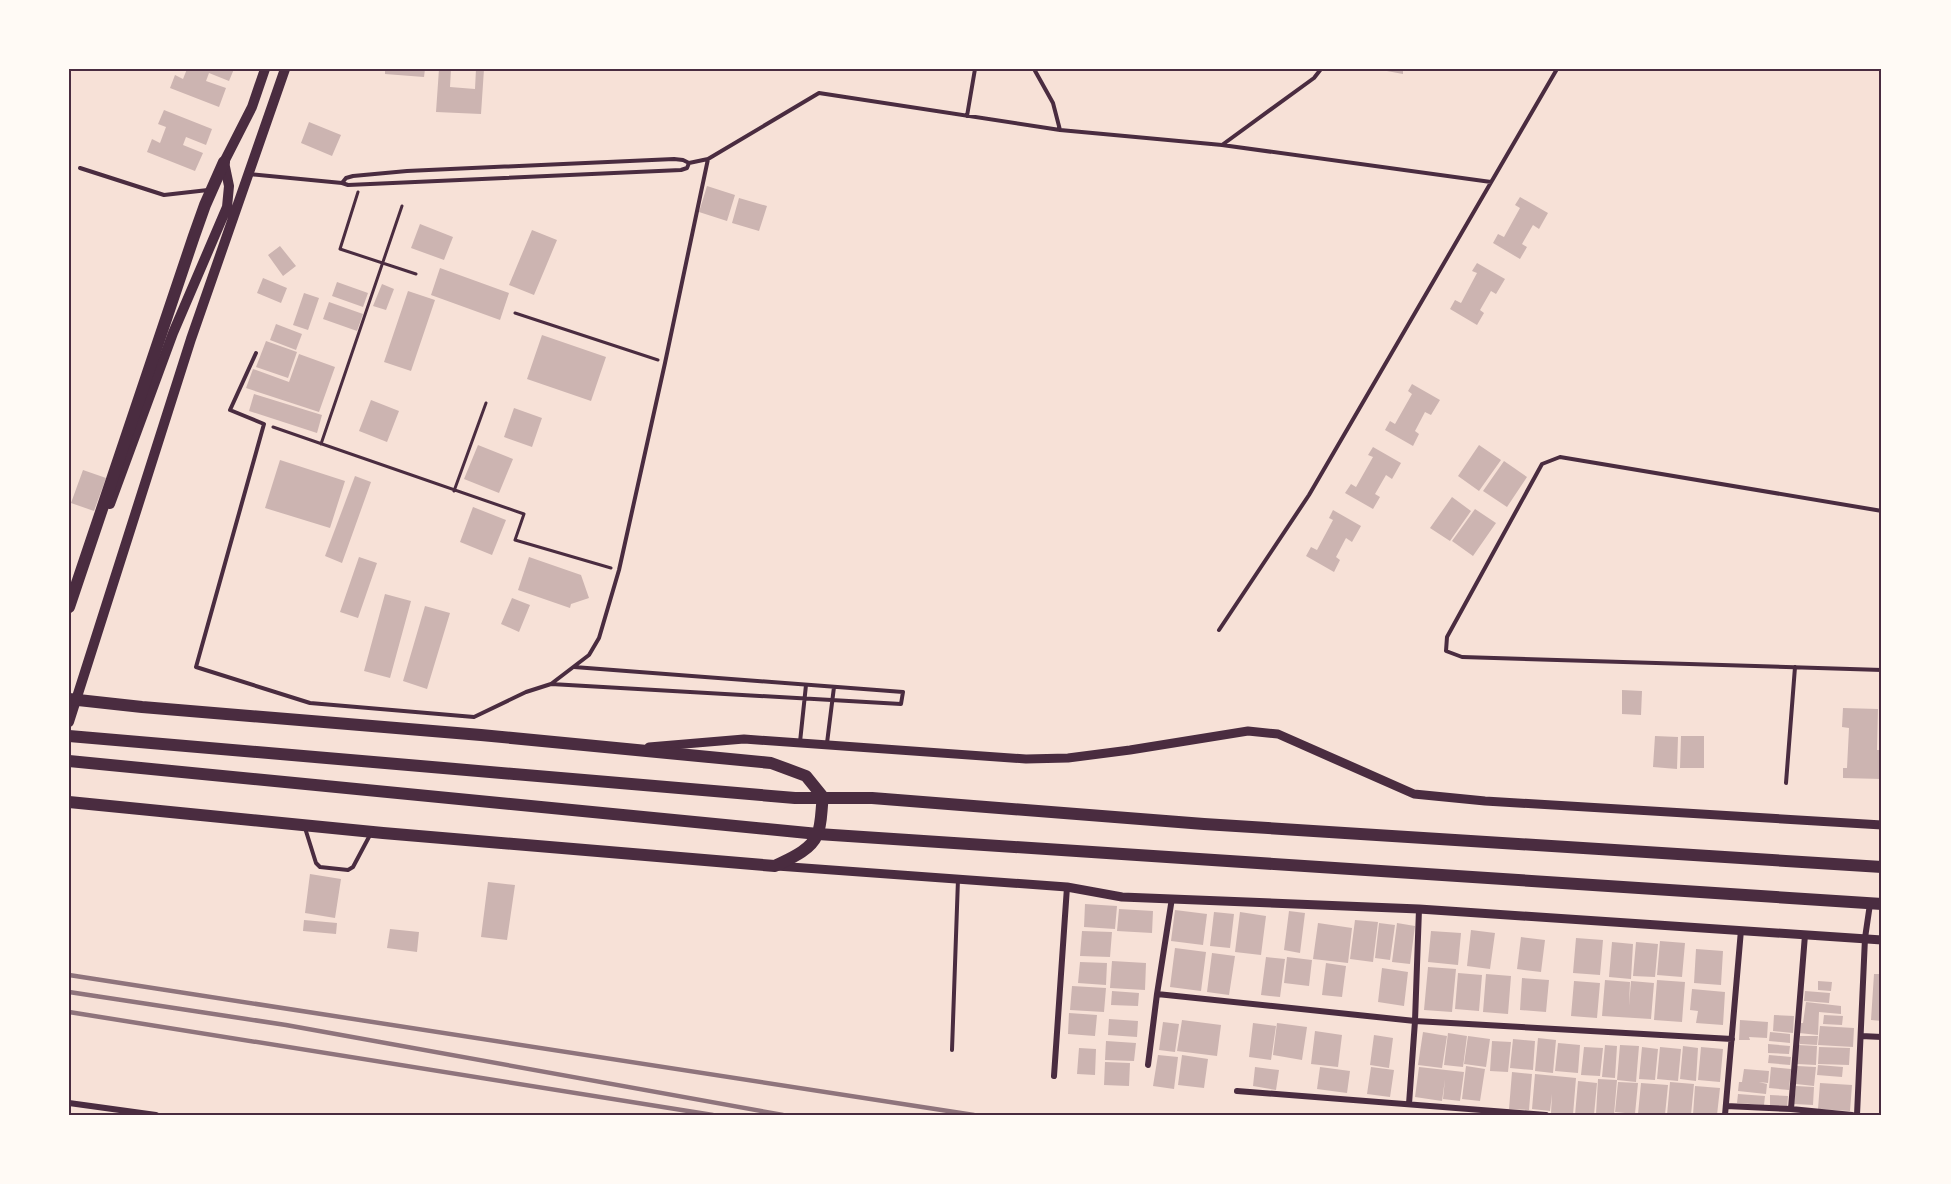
<svg xmlns="http://www.w3.org/2000/svg" width="1951" height="1184" font-family="Roboto,sans-serif">
<style>
.building{fill:#ccb4b1}
.lines{fill:none;stroke-linecap:round;stroke-linejoin:round}
.path{stroke:#4a2c40;stroke-width:3}
.service{stroke:#4a2c40;stroke-width:4}
.minor{stroke:#4a2c40;stroke-width:6}
.tertiary{stroke:#4a2c40;stroke-width:9}
.secondary{stroke:#4a2c40;stroke-width:10}
.primary{stroke:#4a2c40;stroke-width:12}
.rail{stroke:#8f747c;stroke-width:4.5}
.neatline{fill:none;stroke:#4a2c40;stroke-width:2}
</style>
<rect width="100%" height="100%" fill="#f7e1d7"/>
<!-- building -->
<path class="building" d="M187 69H234L229 81 209 73 206 81 226 88 219 107 170 88 175 75 183 79Z
M385 69H425L424 77 385 74Z
M439 69H451L450 87 475 89 476 69H484L481 114 436 112Z
M1376 69H1403V74Z
M164 110 212 129 206 145 186 137 183 145 203 153 195 171 147 152 152 139 160 143 166 127 158 124Z
M309 122 341 135 332 156 301 143Z
M707 186 735 195 727 221 699 212Z
M1520 197 1548 213 1539 229 1533 225 1522 244 1527 247 1520 259 1493 243 1498 234 1504 237 1520 208 1515 205Z
M739 198 767 206 759 231 732 223Z
M420 224 453 237 444 260 411 248Z
M532 230 557 240 534 295 509 285Z
M280 246 296 266 283 276 268 255Z
M1477 263 1505 279 1496 294 1491 291 1480 310 1484 313 1477 325 1450 309 1455 300 1461 303 1477 273 1472 271Z
M440 268 509 293 500 320 431 295Z
M263 278 287 288 281 303 257 293Z
M337 282 368 293 363 307 332 296Z
M382 284 394 289 386 310 373 306Z
M408 291 435 300 411 371 384 362Z
M304 293 319 298 308 330 293 325Z
M329 302 363 314 357 331 323 319Z
M276 324 302 334 296 350 270 340Z
M542 335 606 357 591 401 527 379Z
M266 341 297 352 288 378 256 367Z
M299 354 335 367 319 412 246 388 253 369 289 382Z
M1412 384 1440 400 1431 415 1425 412 1415 431 1419 434 1413 446 1385 430 1390 421 1395 424 1412 394 1408 391Z
M254 394 322 415 317 433 249 411Z
M371 400 399 411 387 442 359 431Z
M514 408 542 418 532 447 504 437Z
M478 445 513 459 499 493 464 479Z
M1479 445 1501 460 1479 491 1458 476Z
M1373 447 1401 463 1392 479 1386 475 1375 494 1380 497 1373 509 1345 493 1351 484 1356 487 1373 457 1368 455Z
M280 460 345 481 330 528 265 508Z
M1504 461 1527 477 1507 507 1483 491Z
M83 470 106 478 94 511 71 503Z
M355 476 371 482 342 563 325 556Z
M1452 497 1471 511 1450 541 1430 528Z
M473 507 506 520 492 555 460 542Z
M1475 509 1496 523 1473 556 1452 541Z
M1333 510 1361 526 1352 542 1346 538 1336 557 1340 560 1334 572 1306 556 1311 547 1317 550 1333 520 1329 518Z
M359 557 377 563 358 618 340 612Z
M529 557 581 575 589 598 571 604 570 608 518 590Z
M385 594 411 601 390 678 364 671Z
M512 598 530 605 519 632 501 624Z
M425 606 450 613 427 689 403 681Z
M1622 690 1642 691 1641 715 1622 714Z
M1843 708 1878 709 1877 750H1882V779L1843 778V768H1847L1849 728 1842 727Z
M1655 736 1678 737 1677 769 1653 767Z
M1681 736H1704V768H1680Z
M310 874 341 879 335 918 305 913Z
M488 882 515 885 507 940 481 937Z
M1085 904 1117 906 1115 929 1084 927Z
M1119 909 1153 911 1152 933 1117 931Z
M1175 910 1207 914 1203 945 1171 941Z
M1289 911 1305 913 1300 953 1284 950Z
M1214 912 1234 914 1230 948 1210 946Z
M1240 912 1266 916 1261 955 1235 952Z
M304 920 337 923 336 934 303 931Z
M1355 920 1378 922 1373 962 1350 959Z
M1318 923 1352 928 1348 963 1313 959Z
M1379 923 1395 925 1390 960 1375 958Z
M1397 923 1415 926 1410 964 1392 962Z
M390 929 419 932 417 952 387 948Z
M1471 930 1495 933 1490 969 1467 966Z
M1082 931 1112 932 1110 957 1080 956Z
M1431 931 1461 933 1458 965 1428 962Z
M1521 937 1545 940 1541 972 1517 969Z
M1576 938 1603 940 1600 975 1573 973Z
M1660 941 1685 943 1682 977 1657 975Z
M1612 942 1633 944 1631 979 1609 977Z
M1636 942 1658 944 1655 977 1633 976Z
M1175 948 1206 952 1201 991 1170 987Z
M1696 949 1723 951 1721 985 1694 983Z
M1212 953 1235 956 1229 995 1207 992Z
M1266 957 1285 959 1280 997 1261 995Z
M1287 957 1312 960 1309 986 1284 983Z
M1112 961 1146 963 1145 990 1110 988Z
M1080 962 1107 963 1106 985 1078 983Z
M1326 963 1346 966 1342 997 1322 995Z
M1428 967 1456 969 1452 1012 1424 1010Z
M1382 968 1408 972 1404 1006 1378 1002Z
M1458 973 1482 975 1479 1011 1455 1009Z
M1486 974 1511 976 1508 1014 1483 1012Z
M1874 974H1882V1021L1871 1020Z
M1522 978 1549 980 1546 1012 1520 1010Z
M1605 980 1630 982 1629 1006 1631 981 1654 983 1651 1019 1602 1016Z
M1657 980 1685 982 1682 1022 1654 1020Z
M1574 981 1600 983 1597 1018 1571 1016Z
M1818 981 1832 982 1831 991 1818 990Z
M1072 986 1106 988 1104 1012 1070 1010Z
M1692 989 1725 992 1723 1025 1696 1023 1698 1011 1690 1010Z
M1112 991 1139 993 1138 1006 1111 1005Z
M1805 991 1830 993 1829 1003 1804 1001Z
M1806 1002 1841 1006V1014L1819 1012 1818 1035 1799 1033 1800 1023H1803Z
M1069 1013 1097 1015 1095 1036 1068 1034Z
M1774 1015 1794 1016 1793 1033 1773 1031Z
M1824 1015 1843 1016 1842 1025 1823 1024Z
M1109 1019 1138 1021 1137 1037 1108 1035Z
M1182 1020 1221 1025 1217 1056 1177 1051Z
M1740 1020 1768 1022 1767 1038 1749 1037 1750 1040H1739Z
M1163 1022 1179 1024 1175 1052 1159 1050Z
M1253 1023 1276 1026 1271 1060 1249 1057Z
M1277 1023 1307 1027 1302 1060 1273 1055Z
M1820 1026 1854 1028 1853 1047 1818 1045Z
M1315 1031 1342 1035 1338 1067 1311 1064Z
M1423 1032 1447 1036 1442 1068 1418 1065Z
M1770 1032 1790 1034V1043L1769 1041Z
M1448 1033 1467 1036 1463 1067 1444 1065Z
M1374 1035 1393 1038 1389 1068 1370 1065Z
M1468 1036 1490 1039 1486 1067 1464 1064Z
M1800 1036H1818L1817 1045 1800 1044Z
M1538 1038 1556 1040 1553 1073 1535 1071Z
M1513 1039 1535 1041 1533 1070 1510 1068Z
M1106 1041 1136 1043 1134 1061 1105 1060Z
M1492 1041 1511 1042 1508 1072 1490 1071Z
M1558 1043 1580 1045 1578 1073 1555 1071Z
M1768 1044 1790 1046 1789 1054 1768 1053Z
M1605 1045 1617 1046 1615 1078 1602 1077Z
M1620 1045 1639 1046 1636 1082 1617 1080Z
M1798 1045 1817 1046 1816 1065 1797 1064Z
M1683 1046 1698 1048 1696 1081 1680 1079Z
M1584 1047 1603 1048 1600 1076 1581 1075Z
M1642 1047 1658 1049 1655 1080 1639 1079Z
M1660 1047 1681 1049 1678 1081 1657 1079Z
M1701 1047 1723 1049 1720 1082 1698 1080Z
M1819 1047 1850 1048 1849 1065 1818 1064Z
M1079 1048 1096 1049 1095 1075 1077 1074Z
M1158 1055 1178 1057 1174 1089 1153 1086Z
M1182 1055 1208 1059 1204 1088 1178 1085Z
M1769 1055 1791 1057 1790 1065 1768 1063Z
M1105 1062 1130 1063 1129 1086 1104 1085Z
M1818 1065 1843 1067 1842 1077 1817 1075Z
M1466 1066 1485 1069 1480 1101 1462 1099Z
M1797 1066 1816 1067 1814 1086 1796 1084Z
M1255 1067 1279 1070 1276 1090 1253 1086Z
M1320 1067 1350 1071 1347 1093 1317 1089Z
M1371 1067 1394 1070 1390 1097 1367 1094Z
M1419 1067 1464 1072 1460 1101 1443 1099 1445 1079 1442 1101 1415 1097Z
M1771 1067 1791 1069 1789 1090 1769 1088Z
M1744 1069 1769 1071 1768 1083 1759 1082 1767 1084 1766 1094 1738 1091 1739 1082H1742Z
M1512 1072 1532 1074 1529 1110 1509 1109Z
M1535 1074 1576 1078 1573 1115 1551 1113 1552 1094 1550 1111 1532 1109Z
M1598 1079 1617 1080 1614 1115 1596 1114Z
M1578 1081 1597 1083 1594 1115H1575Z
M1618 1082 1638 1083 1635 1114 1615 1112Z
M1670 1082 1694 1084 1691 1115H1667Z
M1641 1083 1668 1085 1665 1115 1638 1114Z
M1820 1083 1852 1085 1850 1111 1818 1109Z
M1695 1086 1720 1088 1717 1115H1693Z
M1796 1086 1814 1087 1813 1105 1794 1104Z
M1738 1094 1765 1096 1764 1105 1737 1103Z
M1770 1095 1788 1096 1787 1107 1770 1106Z"/>
<g class="lines">
<!-- path -->
<path class="path" d="M358 192 340 249 416 274
M515 313 658 360
M273 427 524 514 515 540 611 568
M321 444 402 206
M454 491 486 403"/>
<!-- service -->
<path class="service" d="M1034 69 1053 103 1060 130
M967 116 975 69
M1222 145 1314 78 1321 69
M80 168 164 195 208 190
M249 174 342 183 348 185 681 170 687 168 689 163 708 159 819 93 1060 130 1222 145 1491 182
M342 183 346 178 353 176 407 171 674 159 683 160 689 163
M256 353 230 410 264 424 196 667 310 703 474 717 526 692 551 684 589 655 599 638 619 570 665 363 708 159
M1882 511 1560 457 1542 464 1447 637 1446 651 1462 657 1882 670
M1219 630 1309 495 1557 69
M551 684 901 704 903 692 574 667
M800 742 806 685
M827 743 834 687
M1786 783 1795 667
M305 828 316 863 320 867 348 870 353 867 370 835
M952 1050 958 879"/>
<!-- minor -->
<path class="minor" d="M1157 994 1415 1021 1732 1039
M1861 1036 1882 1037
M1148 1065 1157 994 1172 898
M1054 1076 1067 887
M1237 1091 1546 1115
M69 1103 156 1115
M1409 1104 1415 1021 1419 909
M1726 1106 1791 1109 1852 1115
M1791 1109 1805 935
M1725 1115 1741 930
M1857 1115 1865 938 1870 904"/>
<!-- tertiary -->
<path class="tertiary" d="M649 747 744 739 1026 759 1068 758 1130 750 1248 731 1278 734 1414 794 1485 801 1882 825
M777 866 1067 887 1122 897 1419 909 1882 940"/>
<!-- secondary -->
<path class="secondary" d="M110 504 173 333 227 207 229 186 224 162 252 107 265 69
M69 722 191 339 285 69"/>
<!-- primary -->
<path class="primary" d="M69 607 194 236 205 205 224 162
M69 699 142 707 481 735 771 763 806 776 823 797C821 808 822 825 817 835 810 851 789 859 775 866L383 833 69 802
M69 736 795 798H872L1204 824 1882 867
M69 761 818 834 1882 904"/>
<!-- rail -->
<path class="rail" d="M69 975 974 1115
M69 992 286 1025 783 1115
M69 1012 713 1115"/>
</g>
<!-- border -->
<rect width="1951" height="1184" fill="none" stroke="#fffaf5" stroke-width="141"/>
<rect x="70" y="70" width="1810" height="1044" class="neatline"/>
</svg>
